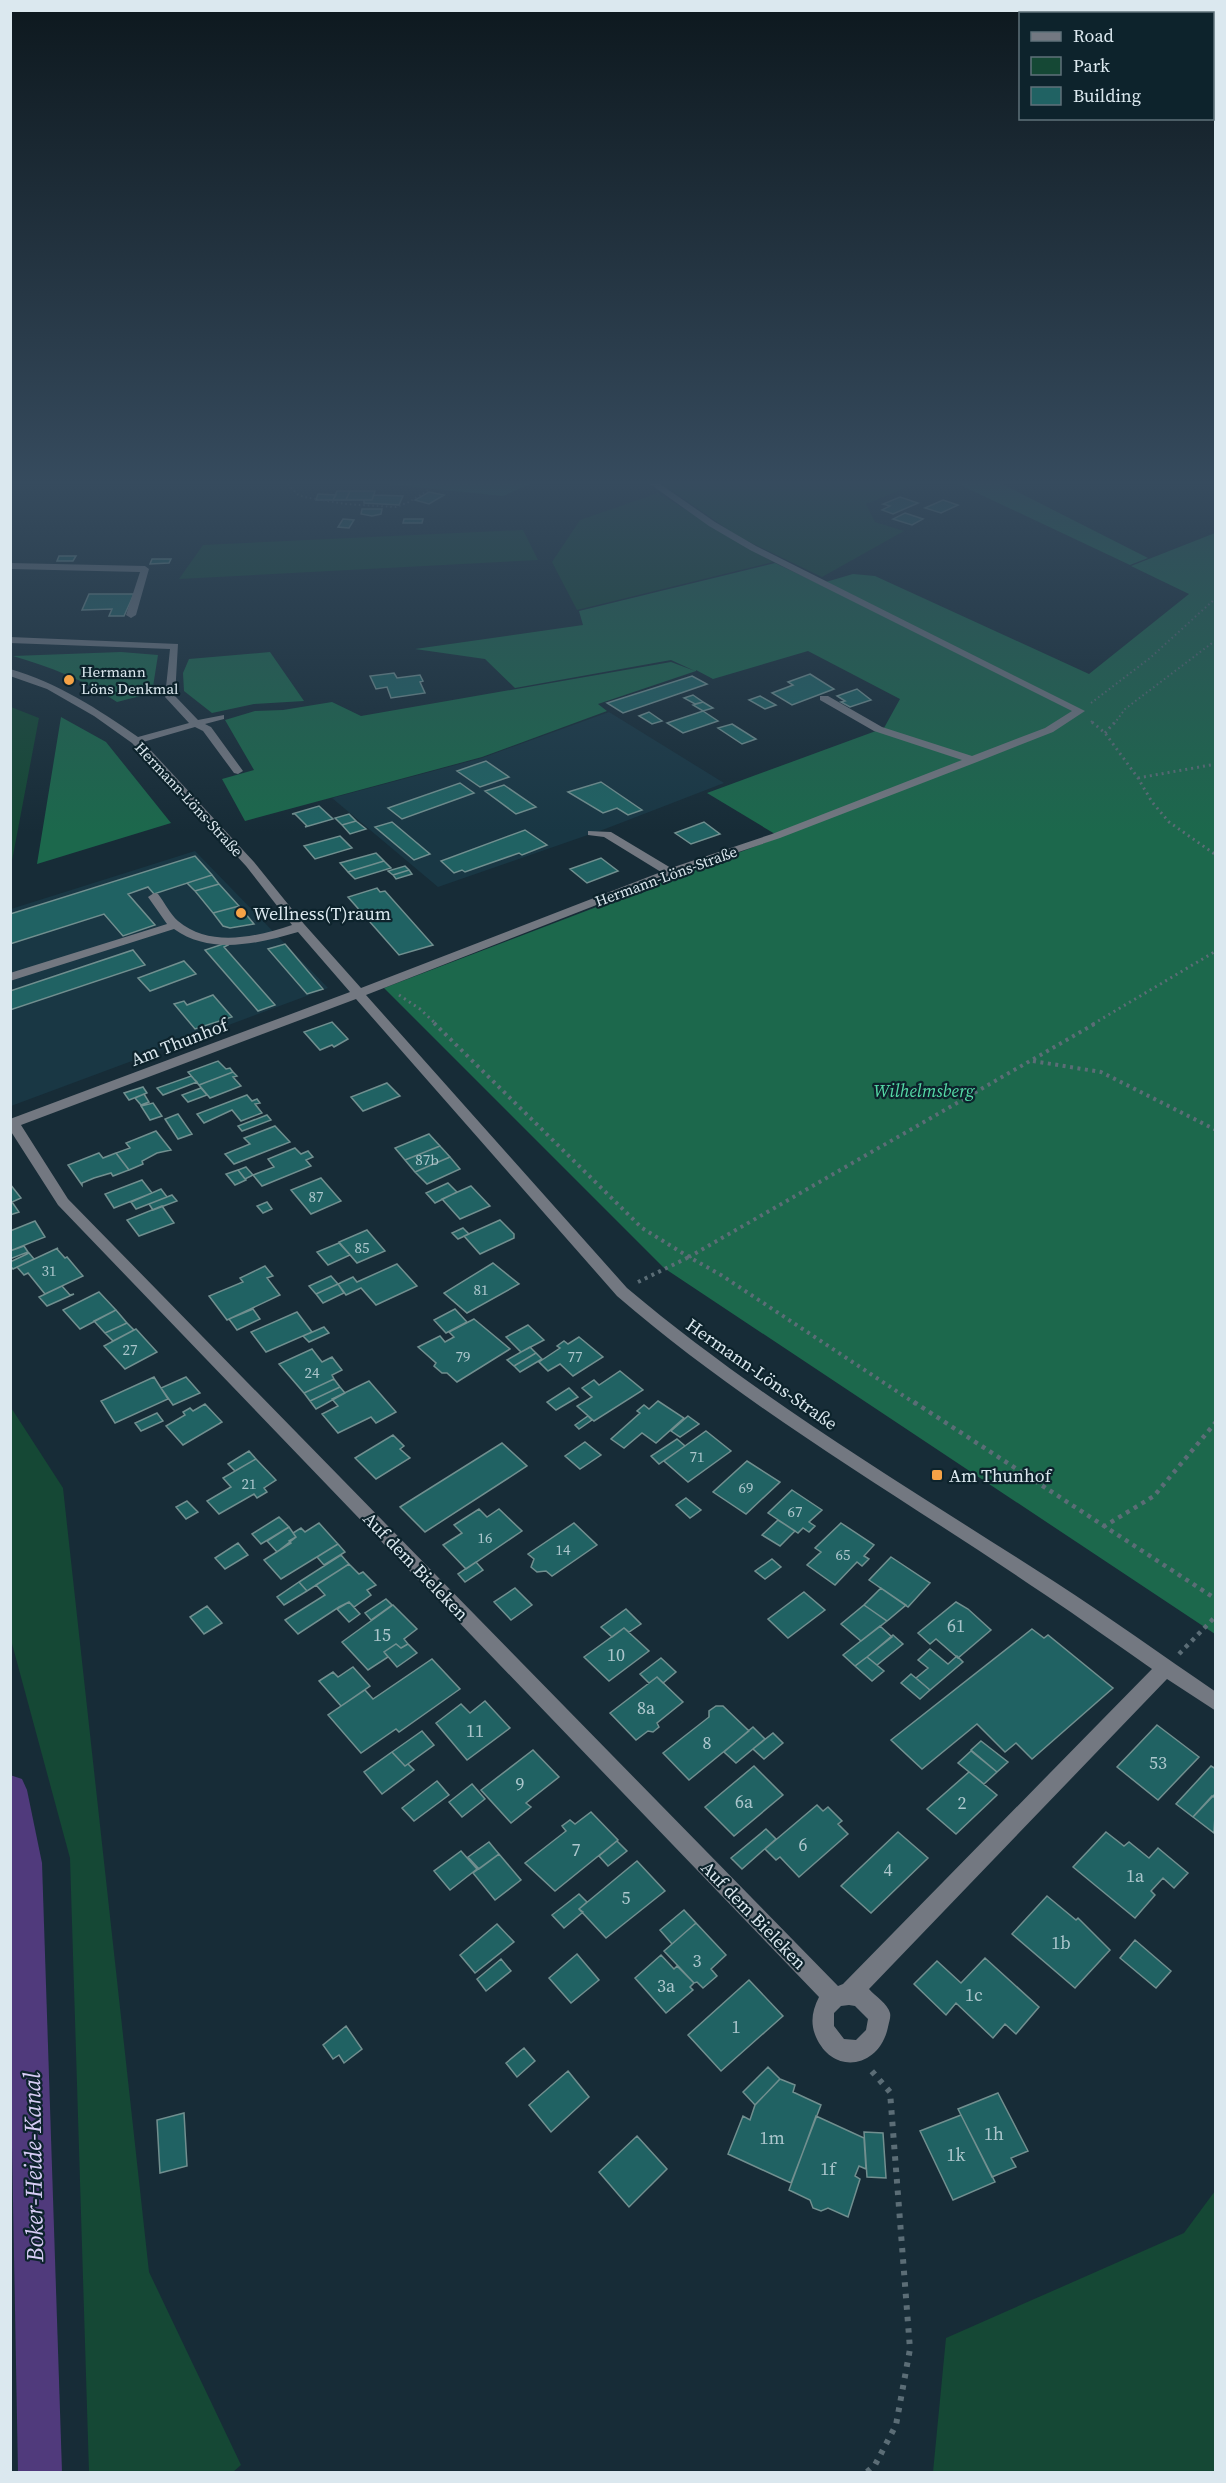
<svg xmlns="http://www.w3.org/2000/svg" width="1226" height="2483" font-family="'Source Serif 4',serif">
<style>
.built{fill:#193744}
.green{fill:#154835}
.forest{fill:#1c684c}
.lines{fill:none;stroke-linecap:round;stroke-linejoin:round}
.canal{fill:#503a7c;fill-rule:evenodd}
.building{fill:#206263;stroke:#718f8f;stroke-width:1.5}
.path-far4{stroke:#5b6d76;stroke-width:2;stroke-dasharray:1.5 3;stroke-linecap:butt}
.path-far3{stroke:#5b6d76;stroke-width:3;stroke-dasharray:2 4;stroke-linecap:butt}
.path-far2{stroke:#5b6d76;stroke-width:4;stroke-dasharray:3 4.5;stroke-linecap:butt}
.path-far1{stroke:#5b6d76;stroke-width:4.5;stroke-dasharray:4 5;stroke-linecap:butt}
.path{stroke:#5b6d76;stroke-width:6;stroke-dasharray:4.5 7;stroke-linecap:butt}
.minor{fill:#737881;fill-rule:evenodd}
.poi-dot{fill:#f5a246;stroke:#0d232c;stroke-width:2}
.labels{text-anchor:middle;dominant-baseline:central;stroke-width:4.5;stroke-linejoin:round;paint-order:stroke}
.far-poi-label{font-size:15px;fill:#dbe8ef;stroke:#0d232c;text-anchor:start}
.far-street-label{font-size:15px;fill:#dbe8ef;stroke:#0d232c}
.number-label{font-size:15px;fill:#acc6cc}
.poi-label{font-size:18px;fill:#dbe8ef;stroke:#0d232c;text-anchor:start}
.street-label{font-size:18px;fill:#dbe8ef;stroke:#0d232c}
.park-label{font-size:18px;font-style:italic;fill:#55daa7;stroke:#0d232c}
.near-number-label{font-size:18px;fill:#acc6cc}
.near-water-label{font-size:24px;font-style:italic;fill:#d7cdf5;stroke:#0d232c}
</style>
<rect width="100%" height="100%" fill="#172c37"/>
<!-- built -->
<path class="built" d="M609 712 724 783 605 829 438 887 332 798 482 758Z
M195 851 328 988 11 1106V909Z"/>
<!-- green -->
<path class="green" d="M663 484H915L866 504 875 522 904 531 822 577 737 536Z
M658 493 773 562 577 610 552 562 580 520Z
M523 530 538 560 179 579 203 545Z
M11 707 39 718 11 866Z
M10 1406 63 1488 149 2272 241 2465 233 2472H89L70 1858 11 1640Z
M1215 2191V2472H933L946 2338 1184 2233Z"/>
<!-- forest -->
<path class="forest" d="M386 484H530L503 496Z
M958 484H1002L1148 558 1130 565Z
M1215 533V1634L664 1268 384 988 780 837 707 793 884 728 900 699 808 651 713 679 696 670V671L598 704 607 711 482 757 245 821 222 779 254 770 225 720 255 711 283 710 332 702 361 716 671 662 695 671 671 660 515 688 485 659 415 649 583 625 579 611 775 563 819 584 853 574 875 576 1089 674 1189 594 1131 566Z
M121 652 158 655 152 693 117 702C85 680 50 667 13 656Z
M270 652 304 701 254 704 212 713 184 691 183 673 189 659Z
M61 717 106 742 171 823 37 864Z"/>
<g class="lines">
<!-- canal -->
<path class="canal" d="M10 1775 22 1779 27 1790 42 1863 62 2472H18L10 2038Z"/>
</g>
<!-- building -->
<path class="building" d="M337 491H350L346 500H333Z
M350 491H375L372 500H346Z
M429 492 444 495 429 504 415 500Z
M318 494 336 495 333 500H316Z
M374 495 403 496 399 505 364 503V500H372Z
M900 497 918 503 893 514 882 510 890 506 883 504Z
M943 500 958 505 941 513 925 508Z
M362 509H382L381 514 372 516 361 514Z
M905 513 923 519 912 525 893 519Z
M343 519 354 520 349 528 338 527Z
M404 519H423L422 523H403Z
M59 556H76L73 561H57Z
M152 559H171L169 563 150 564Z
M89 594H134L124 616H109L112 609 82 610Z
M394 673 397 678 420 675 423 681 420 682 425 693 391 698 387 687 376 689 370 676Z
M810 674 834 689 792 705 772 693 793 685 788 682Z
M692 676 707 684 623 713 607 703Z
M857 689 871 700 850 707 841 702 845 701 837 696Z
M693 695 703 702 695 704 684 698Z
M760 696 776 705 765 709 749 700Z
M703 702 713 708 703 711 693 705Z
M703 711 718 721 683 733 667 723Z
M649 712 662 721 652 724 639 716Z
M732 724 756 739 742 744 718 728Z
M486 761 509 777 480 787 457 771Z
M601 782 642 810 628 815 617 808 603 813 568 792Z
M460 783 474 793 402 819 388 808Z
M504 785 536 807 516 814 485 791Z
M319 806 333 819 305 827 307 826 295 814H292Z
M349 814 356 821 342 825 335 818Z
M356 821 366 829 350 834 342 825Z
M392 822 430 854 414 860 375 827Z
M704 822 720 834 691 844 675 833Z
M525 830 547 845 522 855 519 853 465 872 462 870 454 873 441 861Z
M340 836 352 848 315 859 304 846Z
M376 853 384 861 348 872 340 863Z
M195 856 212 875 154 894 148 887 128 894 155 925 123 936 104 914 10 944V914Z
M601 858 618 871 587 883 570 869Z
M384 861 391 868 355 879 348 872Z
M405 866 409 870 393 875 388 871Z
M409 870 412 874 396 879 393 875Z
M212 875 219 884 195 891 187 883Z
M219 884 239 906 213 913 195 891Z
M377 888 380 892 385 891 433 945 399 955 348 897Z
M239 906 254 924 230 928 223 926 213 913Z
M226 943 228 945 224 947 275 1005 258 1011 205 950Z
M285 944 323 989 307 994 268 949Z
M133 950 145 965 10 1010V991Z
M184 961 196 974 150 991 138 978Z
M213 995 232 1017 195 1029 174 1004 184 1001 187 1005Z
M332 1022 348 1039 334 1047 332 1045 320 1050 304 1032Z
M218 1061 226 1069 230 1068 233 1072 199 1085 188 1072Z
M233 1072 237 1076 233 1077 241 1086 210 1098 199 1085Z
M191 1076 197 1082 163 1095 157 1088Z
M387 1083 400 1096 363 1111 351 1097Z
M143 1087 147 1093 129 1100 124 1093Z
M201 1088 207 1095 188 1102 182 1095Z
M144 1094 149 1102 141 1105 135 1098Z
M247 1095 252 1101 257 1099 260 1103 255 1104 262 1113 241 1121 232 1110 204 1123 197 1114Z
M153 1103 162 1116 150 1120 141 1106Z
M178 1114 192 1134 178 1139 165 1119Z
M267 1115 271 1120 242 1131 238 1126Z
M275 1126 290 1142 234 1164 225 1154 250 1144 244 1138Z
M156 1131 171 1150 157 1153 142 1161 143 1164 129 1170 116 1153 130 1148 126 1143Z
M429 1134 440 1146 405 1160 395 1148Z
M440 1146 450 1157 415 1172 405 1160Z
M295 1148 301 1154 308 1151 313 1157 306 1160 311 1166 262 1186 253 1175 274 1167 268 1159Z
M99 1153 103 1158 116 1153 129 1170 113 1176 111 1173 94 1178 82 1183V1185L68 1165Z
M450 1157 460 1169 427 1184 415 1172Z
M246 1167 253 1175 245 1179 238 1170Z
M238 1170 246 1180 235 1185 226 1174Z
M321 1178 341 1201 311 1214 291 1190Z
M142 1180 152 1193 114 1208 105 1194Z
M448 1183 457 1192 435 1203 426 1193Z
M10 1184 21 1198 12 1202 19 1212 10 1215Z
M471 1186 490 1206 460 1219 442 1199Z
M161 1189 167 1197 136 1209 131 1202Z
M172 1195 177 1201 153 1210 149 1204Z
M267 1202 272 1209 263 1213 257 1206Z
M162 1206 174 1223 139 1236 127 1220Z
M500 1220 514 1234V1238L480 1254 464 1236Z
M35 1221 45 1237 10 1251V1231Z
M463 1228 469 1234 458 1239 452 1233Z
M367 1230 385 1251 357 1263 339 1242Z
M339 1243 350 1255 328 1265 317 1252Z
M24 1246 28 1252 10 1259V1251Z
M58 1248 57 1249 65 1258 67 1257 83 1276 45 1294 28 1273 24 1275 17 1267Z
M29 1253 34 1259 13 1269 10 1266V1262Z
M493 1263 519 1284 467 1313 444 1293Z
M397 1264 417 1286 376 1305 361 1288 346 1295 338 1284 353 1277 357 1282Z
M265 1266 273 1276 267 1278 280 1295 227 1320 209 1296 243 1282 240 1278Z
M331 1276 338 1284 316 1294 309 1286Z
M338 1284 344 1293 323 1303 316 1294Z
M62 1286 70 1295 74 1294 47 1306 39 1297Z
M99 1292 116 1310 80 1329 63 1310Z
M253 1309 260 1319 237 1330 229 1319Z
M455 1309 467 1322 446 1333 434 1320Z
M116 1310 127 1323 105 1333 94 1321Z
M297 1312 312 1332 266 1352 251 1332Z
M474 1319 510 1349 457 1382 447 1373H442L434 1366 436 1363 418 1347 440 1336 445 1342 454 1337 449 1332Z
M127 1323 134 1330 113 1341 105 1333Z
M528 1325 544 1340 521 1352 506 1337Z
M324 1327 329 1333 309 1342 303 1336Z
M136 1329 157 1352 125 1369 104 1346Z
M579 1337 603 1357 573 1376 560 1364 548 1371 539 1362 560 1348 557 1346 564 1341 568 1344Z
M530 1347 536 1353 514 1366 507 1360Z
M312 1349 322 1362 332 1357 342 1370 332 1375 334 1379 304 1393 279 1364Z
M536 1353 542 1359 520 1372 514 1366Z
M620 1371 643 1390 594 1421 577 1406 592 1397 582 1388 594 1380 599 1385Z
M154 1377 168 1399 115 1423 101 1401Z
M186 1377 200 1393 173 1405 161 1388Z
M334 1379 340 1387 310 1401 304 1393Z
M369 1381 396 1412 376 1423 371 1417 338 1433 322 1414 338 1406 332 1399Z
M340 1387 345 1393 316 1409 310 1401Z
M569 1388 578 1397 556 1410 547 1402Z
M658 1401 684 1418 656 1443 642 1433 624 1448 611 1439 640 1413 637 1411 644 1405 649 1409Z
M205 1404 222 1422 183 1445 166 1426 185 1415 183 1412 190 1408 193 1411Z
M157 1413 163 1421 141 1431 135 1423Z
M588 1416 592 1420 579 1429 575 1425Z
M688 1416 699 1424 680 1437 671 1431Z
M706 1431 731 1451 688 1482 664 1461Z
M393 1435 404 1446 400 1449 410 1458 376 1479 355 1458Z
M677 1439 685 1446 659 1464 651 1456Z
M585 1442 601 1455 580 1469 565 1456Z
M502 1443 527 1466 425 1532 400 1507Z
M249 1451 256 1459 235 1471 228 1464Z
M256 1459 276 1480 264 1488 267 1492 257 1498 254 1494 219 1514 207 1501 231 1487 223 1478Z
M747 1461 780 1482 746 1514 713 1492Z
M792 1490 822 1510 809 1522 815 1526 809 1532 803 1528 798 1533 768 1513Z
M686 1498 701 1510 690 1518 676 1505Z
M187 1501 198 1512 186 1519 176 1507Z
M479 1509 487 1517 499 1509 522 1531 466 1569 443 1545 462 1533 454 1525Z
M279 1517 289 1527 261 1544 252 1534Z
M778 1520 795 1531 780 1546 762 1535Z
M319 1523 338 1544 281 1579 264 1560 291 1543 289 1541 296 1537 293 1533 301 1528 305 1532Z
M574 1523 597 1545 552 1576 546 1571 537 1572 531 1567 534 1559 528 1554Z
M841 1523 874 1545 864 1556 869 1559 862 1566 857 1562 835 1585 807 1565 821 1552 815 1548Z
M289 1527 296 1537 277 1552 267 1541Z
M238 1543 248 1555 225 1569 215 1558Z
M338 1544 345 1552 324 1565 317 1557Z
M341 1555 349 1564 307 1591 299 1582Z
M891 1557 930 1583 908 1607 869 1580Z
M772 1559 781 1567 765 1579 755 1571Z
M476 1562 483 1570 465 1582 458 1574Z
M349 1564 359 1574 363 1572 376 1585 367 1590 371 1595 354 1607 349 1602 339 1607 298 1634 285 1620 325 1595 316 1585Z
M299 1582 307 1591 284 1605 277 1597Z
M515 1588 532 1605 511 1620 494 1602Z
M881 1588 906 1605 887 1621 864 1605Z
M804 1592 825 1610 788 1638 768 1619Z
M386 1599 392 1605 371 1620 365 1613Z
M349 1602 360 1614 349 1622 337 1609Z
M956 1602 968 1609 991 1630 958 1658 936 1639 930 1644 918 1633Z
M393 1605 417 1629 404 1639 408 1644 401 1648 396 1644 384 1652 388 1657 368 1670 342 1642Z
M864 1605 887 1621 861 1641 841 1624Z
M207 1606 222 1623 204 1634 190 1617Z
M626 1609 641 1624 629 1632 624 1628 612 1637 601 1627Z
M880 1626 892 1637 867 1657 855 1666 843 1655Z
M624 1628 649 1651 609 1681 584 1657Z
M1032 1629 1044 1638 1048 1635 1113 1688 1032 1759 1016 1743 1005 1752 977 1724 922 1769 891 1740Z
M893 1635 903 1644 877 1665 867 1657Z
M396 1644 401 1648 408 1644 417 1653 397 1667 384 1652Z
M930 1649 948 1664 957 1656 963 1662 930 1690 916 1678 928 1668 918 1660Z
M867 1657 884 1671 872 1681 855 1666Z
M661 1658 676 1672 663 1683 657 1677 649 1683 640 1674Z
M432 1659 460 1689 399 1732 396 1729 361 1753 328 1715 365 1690 373 1699Z
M353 1667 370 1686 341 1706 319 1681 333 1672 338 1677Z
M911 1674 930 1690 920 1699 901 1683Z
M657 1677 683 1702 657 1723 659 1727 653 1732 648 1731 636 1740 610 1713Z
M485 1701 510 1728 467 1760 436 1723 461 1704 470 1713Z
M716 1706H723L749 1731 689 1780 663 1753 709 1717V1711Z
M1157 1725 1199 1757 1158 1800 1117 1767Z
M753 1727 765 1739 736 1763 724 1752Z
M422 1731 434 1745 405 1766 392 1752Z
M773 1733 783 1743 764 1759 753 1749Z
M981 1741 1008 1762 997 1772 971 1750Z
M533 1750 559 1777 526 1803 531 1807 511 1823 481 1790Z
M971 1751 997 1772 984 1784 958 1763Z
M392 1752 405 1766 408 1764 414 1770 382 1794 364 1772Z
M754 1766 783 1795 734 1836 705 1807Z
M1211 1766 1216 1769V1793L1193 1817 1176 1804Z
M969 1772 997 1795 956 1834 927 1809Z
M437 1781 449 1795 414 1821 402 1808Z
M472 1784 485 1799 462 1817 449 1802Z
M1212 1796 1216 1798 1214 1833 1193 1817Z
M817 1805 823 1811 828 1807 842 1821 838 1824 848 1834 799 1877 780 1857 776 1860 765 1849Z
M591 1812 618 1840 555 1891 525 1863 566 1831 562 1826 570 1820 575 1824Z
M766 1829 776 1839 742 1869 731 1858Z
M898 1832 928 1858 871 1913 841 1886Z
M1106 1832 1124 1846 1129 1842 1149 1858 1158 1848 1188 1873 1174 1888 1163 1878 1151 1891 1155 1895 1135 1918 1073 1867Z
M617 1841 627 1851 608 1866 599 1856Z
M489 1842 499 1854 479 1869 468 1857Z
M461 1851 477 1869 450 1890 434 1871Z
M499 1854 521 1880 495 1900 473 1873Z
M637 1861 665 1891 606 1938 579 1909Z
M579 1894 587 1902 579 1909 583 1912 564 1928 552 1915Z
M1047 1896 1076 1920 1078 1918 1110 1950 1075 1988 1012 1934Z
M684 1910 696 1923 672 1944 660 1930Z
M696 1923 726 1955 711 1969 717 1976 703 1988 697 1982 694 1983 664 1951Z
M497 1924 514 1942 475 1973 460 1955Z
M1135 1940 1171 1971 1156 1988 1120 1958Z
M577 1954 599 1980 571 2003 549 1978Z
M661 1955 674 1969 677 1966 694 1983 690 1987 693 1990 666 2013 635 1978Z
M985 1958 1039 2007 1016 2034 1005 2024 993 2038 956 2003 946 2015 914 1984 937 1961 961 1983Z
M501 1959 511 1971 486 1991 477 1979Z
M749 1980 783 2016 721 2071 688 2035Z
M346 2026 362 2049 344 2063 339 2055 333 2059 323 2045Z
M524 2048 535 2061 517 2077 506 2063Z
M768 2067 780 2079 755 2105 743 2092Z
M568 2071 589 2097 551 2132 529 2105Z
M780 2079 795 2085 793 2092 821 2105 791 2183 728 2154 743 2116 750 2120 755 2105Z
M998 2093 1028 2151 1011 2158 1016 2167 992 2177 958 2109Z
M184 2113 187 2166 160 2173 157 2120Z
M961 2115 995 2182 953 2200 920 2131Z
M816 2116 864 2138 866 2169 859 2166 855 2176 860 2179 848 2217 828 2208 821 2211 813 2208 810 2200 789 2190Z
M864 2132 883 2133 886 2178 867 2177Z
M637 2136 667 2169 629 2207 599 2172Z"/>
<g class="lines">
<!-- path-far4 -->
<path class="path-far4" d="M288 484 297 494 304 497 345 504 396 507 409 502 430 489
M1091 703 1150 658 1216 598
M1091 721 1094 724
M1114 724 1125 709 1216 640"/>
<!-- path-far3 -->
<path class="path-far3" d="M1092 722 1105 733 1138 778 1152 802 1169 822 1216 855
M1105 733 1115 722
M1138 778 1216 764
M399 995 420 1009 436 1024
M1093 1024 1216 951"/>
<!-- path-far2 -->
<path class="path-far2" d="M434 1023 642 1228 689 1257
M1033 1061 1101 1072 1216 1130
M638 1282 689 1257
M916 1404 721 1275 689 1257 1096 1023"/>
<!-- path-far1 -->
<path class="path-far1" d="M914 1402 1216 1599
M1103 1527 1154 1496 1216 1422
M1179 1654 1216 1616"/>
<!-- path -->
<path class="path" d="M867 2472 875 2465 896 2425 910 2349 890 2092 869 2068"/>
<!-- minor -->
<path class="minor" d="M650 484H660L715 522 756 546 1085 711 1053 732 977 762 780 838 694 867 366 995 627 1288C760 1400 909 1488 1055 1582 1109 1617 1162 1655 1216 1692V1711L1167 1679 869 1989C875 1996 888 2004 890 2013 891 2017 889 2022 888 2027 880 2067 834 2077 816 2037 810 2023 812 2011 819 1997L58 1205 10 1130V1119L350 992 298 932C258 944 210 955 174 929L10 981V973L167 924 148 897 154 893 158 894C165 903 170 914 178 921 210 948 256 937 292 925L246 866 132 743 94 716 47 689 10 676V669C58 683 98 709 138 737L189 723 165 697 170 649 10 643V637L178 644 175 696 198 720 224 715V719L205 724 211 727 243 771 238 774 234 773 203 731 195 727 143 742 254 862 304 924 361 988 661 872 604 837 588 835V831L611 832 671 868 772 834 962 760 874 731 820 700V696H828L882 727 972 756 1045 728 1072 711 750 550 709 526ZM356 999 617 1296C749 1410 900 1496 1044 1594 1080 1618 1116 1644 1152 1669L843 1984 838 1986 68 1199 21 1125ZM849 2005 855 2006 868 2019 866 2030 856 2040 844 2039 834 2026V2013L841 2006Z
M10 563 145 566 149 569 136 615 131 618 126 615 140 572 10 569Z"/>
</g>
<!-- sky -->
<linearGradient id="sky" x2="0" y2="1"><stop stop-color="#0d181e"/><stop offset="0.58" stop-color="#364b5e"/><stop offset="1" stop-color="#364b5e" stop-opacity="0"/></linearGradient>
<rect width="1226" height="832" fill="url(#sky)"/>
<!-- markers -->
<g class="poi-dot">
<circle cx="69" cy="680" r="6"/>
<circle cx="241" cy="913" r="6"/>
<rect x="931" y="1469" width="12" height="12" rx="3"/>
</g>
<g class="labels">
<!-- far-poi labels -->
<g class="far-poi-label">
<text x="81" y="671">Hermann<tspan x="81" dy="17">Löns Denkmal</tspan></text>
</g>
<!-- far-street labels -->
<g class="far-street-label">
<text transform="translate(189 799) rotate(47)">Hermann-Löns-Straße</text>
<text transform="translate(666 876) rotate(-20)">Hermann-Löns-Straße</text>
</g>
<!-- number labels -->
<g class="number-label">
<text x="427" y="1159">87b</text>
<text x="316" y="1196">87</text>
<text x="362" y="1247">85</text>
<text x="49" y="1270">31</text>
<text x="481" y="1289">81</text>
<text x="130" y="1349">27</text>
<text x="463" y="1356">79</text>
<text x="575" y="1356">77</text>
<text x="312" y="1372">24</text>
<text x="697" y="1456">71</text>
<text x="249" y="1483">21</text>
<text x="746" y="1487">69</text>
<text x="795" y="1511">67</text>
<text x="485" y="1537">16</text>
<text x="563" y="1549">14</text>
<text x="843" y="1554">65</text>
</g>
<!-- poi labels -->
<g class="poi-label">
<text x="253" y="913">Wellness(T)raum</text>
<text x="949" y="1475">Am Thunhof</text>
</g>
<!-- street labels -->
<g class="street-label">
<text transform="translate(179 1042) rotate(-21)">Am Thunhof</text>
<text transform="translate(762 1374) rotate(35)">Hermann-Löns-Straße</text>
<text transform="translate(416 1566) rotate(46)">Auf dem Bieleken</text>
<text transform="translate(754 1915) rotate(46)">Auf dem Bieleken</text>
</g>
<!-- park labels -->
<g class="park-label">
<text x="924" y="1090">Wilhelmsberg</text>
</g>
<!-- near-number labels -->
<g class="near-number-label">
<text x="956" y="1625">61</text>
<text x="382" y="1634">15</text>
<text x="616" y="1654">10</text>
<text x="646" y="1707">8a</text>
<text x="475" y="1730">11</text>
<text x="707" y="1742">8</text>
<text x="1158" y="1762">53</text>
<text x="520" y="1783">9</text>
<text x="744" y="1801">6a</text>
<text x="962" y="1802">2</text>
<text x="803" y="1844">6</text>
<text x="576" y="1849">7</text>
<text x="888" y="1869">4</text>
<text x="1135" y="1875">1a</text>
<text x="626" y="1897">5</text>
<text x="1061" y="1942">1b</text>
<text x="697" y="1960">3</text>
<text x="666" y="1985">3a</text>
<text x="974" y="1994">1c</text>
<text x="736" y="2026">1</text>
<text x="994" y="2133">1h</text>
<text x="772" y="2137">1m</text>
<text x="956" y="2154">1k</text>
<text x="828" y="2168">1f</text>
</g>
<!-- near-water labels -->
<g class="near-water-label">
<text transform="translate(33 2167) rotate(-91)">Boker-Heide-Kanal</text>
</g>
</g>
<!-- border -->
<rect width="1226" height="2483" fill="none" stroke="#dbe8ef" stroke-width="24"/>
<!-- legend -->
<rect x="1019" y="12" width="195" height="108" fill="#0d232c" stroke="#5f727a" stroke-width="1.5"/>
<rect x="1031" y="32" width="30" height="9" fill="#737881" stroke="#5f727a" stroke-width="1.5"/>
<text x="1073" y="42" font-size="18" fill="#dbe8ef">Road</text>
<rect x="1031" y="57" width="30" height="18" fill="#154835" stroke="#5f727a" stroke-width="1.5"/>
<text x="1073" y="72" font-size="18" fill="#dbe8ef">Park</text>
<rect x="1031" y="87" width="30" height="18" fill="#206263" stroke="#5f727a" stroke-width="1.5"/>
<text x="1073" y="102" font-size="18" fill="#dbe8ef">Building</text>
</svg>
